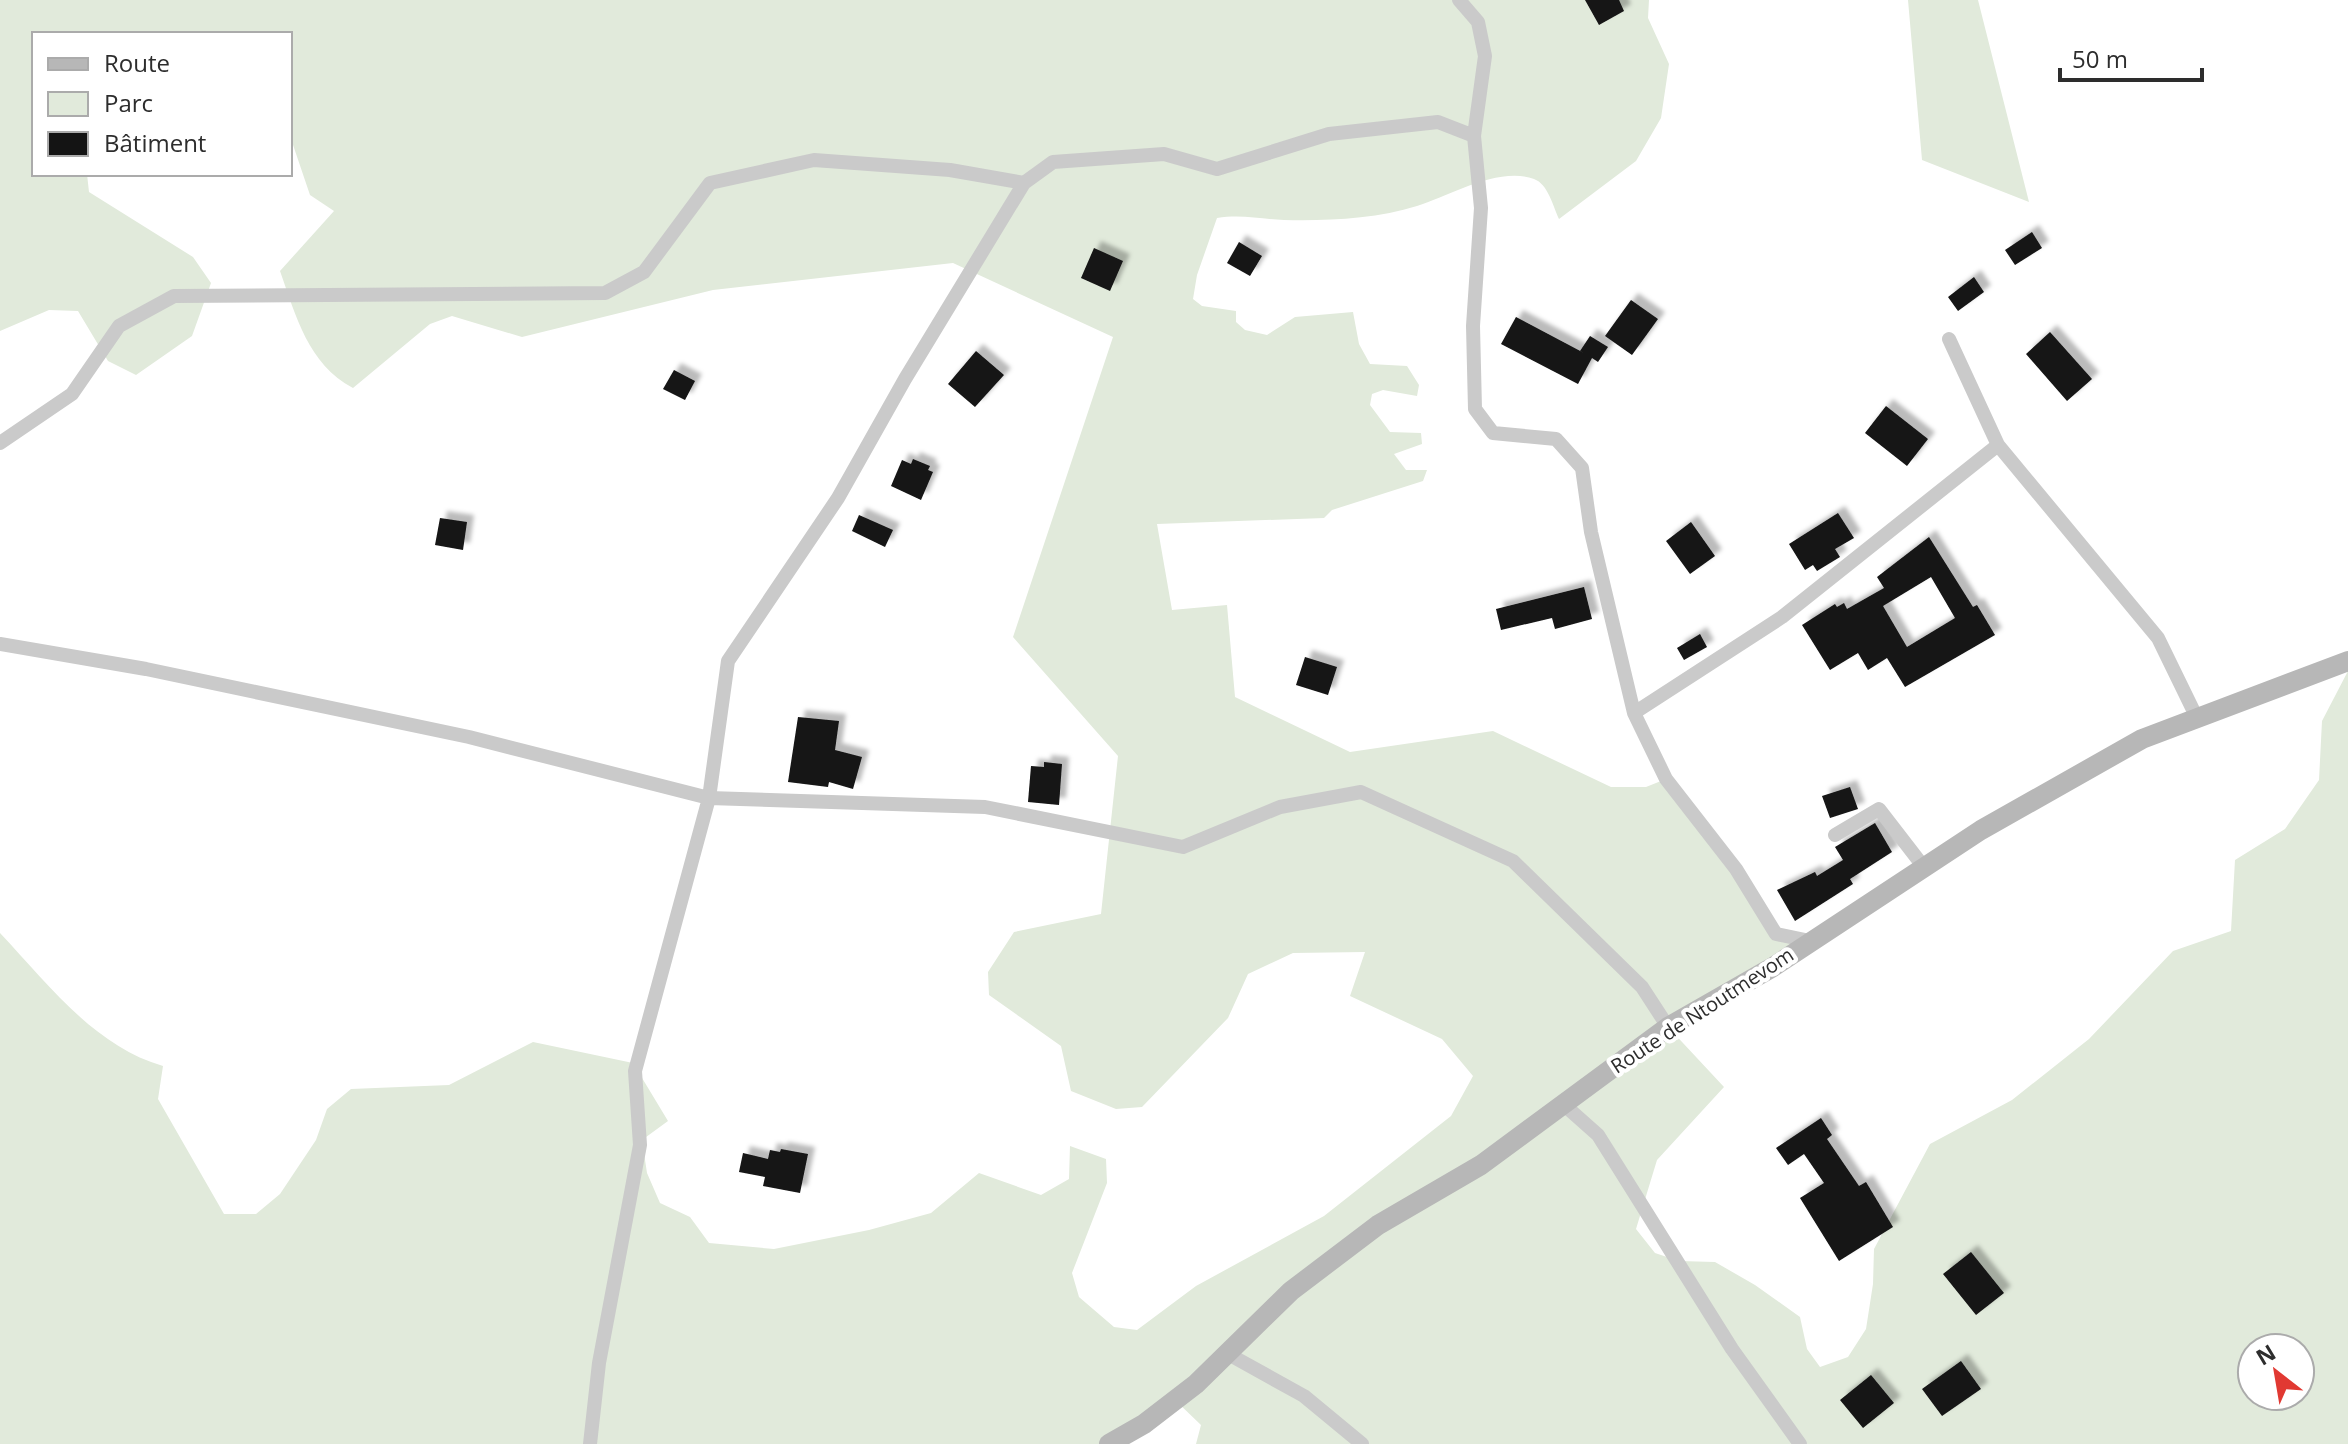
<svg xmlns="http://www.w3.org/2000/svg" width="2348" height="1444" font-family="'Open Sans',sans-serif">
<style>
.green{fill:#e1eadb;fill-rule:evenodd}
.building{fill:#141414;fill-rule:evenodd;filter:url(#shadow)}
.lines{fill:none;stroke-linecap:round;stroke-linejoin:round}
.street{stroke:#cacaca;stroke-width:14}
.secondary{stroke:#b7b7b7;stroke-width:20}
.labels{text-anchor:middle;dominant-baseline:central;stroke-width:8;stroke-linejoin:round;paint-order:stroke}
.street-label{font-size:20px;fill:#2d2d2d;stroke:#fff}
</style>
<defs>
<filter id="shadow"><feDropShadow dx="7" dy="-7" stdDeviation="2" flood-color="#0004"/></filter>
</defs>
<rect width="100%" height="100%" fill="#fff"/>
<!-- green -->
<path class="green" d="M0 0H1649L1648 18 1669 64 1661 118 1636 161 1559 219C1553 206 1548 184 1534 179 1498 166 1450 196 1417 206 1376 219 1326 221 1284 220 1260 219 1241 214 1217 218L1197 275 1193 299 1202 306 1236 311V322L1245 330 1267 335 1295 317 1353 312 1359 344 1370 364 1407 366 1419 385 1417 396 1383 390 1372 394 1370 405 1390 432 1421 433 1422 444 1394 454 1406 470H1427L1423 481 1332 510 1324 518 1157 524 1172 610 1227 605 1235 697 1350 752 1493 731 1611 787H1646L1666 779 1776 934 1810 941 1669 1028 1724 1087 1657 1160 1636 1229 1655 1253 1679 1261 1715 1262 1755 1285 1800 1317 1807 1349 1820 1367 1848 1357 1866 1329 1873 1284 1874 1249 1930 1144 2012 1100 2089 1039 2173 951 2231 931 2235 860 2285 829 2319 780 2322 721 2348 671V1444H1196L1201 1425 1175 1400 1109 1444H0V933C48 984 94 1046 163 1066L158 1099 224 1214H256L280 1194 316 1140 327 1109 351 1089 449 1085 533 1042 633 1063 668 1121 642 1140 647 1173 660 1203 690 1217 709 1243 774 1249 869 1230 931 1213 979 1173 1041 1195 1069 1179 1070 1146 1106 1159 1107 1183 1072 1273 1079 1297 1114 1327 1137 1330 1196 1286 1324 1216 1451 1116 1473 1076 1442 1039 1350 996 1365 952 1293 953 1248 974 1228 1018 1142 1107 1116 1109 1071 1091 1061 1046 989 995 988 972 1014 932 1101 914 1118 756 1013 637 1113 337 953 263 713 290 522 337 452 316 430 324 353 388C308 364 296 316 280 271L334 211 310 195 290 136V34H34V174H87L89 192 193 257 211 283 192 336 136 375 108 361 78 311 49 310 0 331ZM2252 1348H2300V1396H2252Z
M1908 0H1978L2029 202 1922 160Z"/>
<!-- building -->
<path class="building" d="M1585 0H1619L1624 11 1599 25Z
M2032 232 2042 248 2015 265 2005 250Z
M1239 242 1262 256 1250 276 1227 263Z
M1094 248 1123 261 1110 291 1081 278Z
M1974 277 1984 292 1958 311 1948 297Z
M1631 300 1658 319 1632 355 1605 336Z
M1516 317 1584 353 1580 351 1590 336 1608 347 1598 362 1592 358 1578 384 1501 344Z
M2050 332 2092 379 2067 401 2026 354Z
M976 351 1004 375 975 407 948 384Z
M674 370 695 381 685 400 663 389Z
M1886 406 1928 439 1907 466 1865 433Z
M913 459 930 466 928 470 933 472 921 500 891 486 902 460 911 464Z
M1838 513 1854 538 1835 549 1840 557 1817 571 1813 565 1805 570 1789 544Z
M859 515 893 530 885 547 852 531Z
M440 518 467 522 463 550 435 545Z
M1691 522 1715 556 1690 574 1666 541Z
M1929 537 1973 607 1977 605 1995 635 1905 687 1887 658 1868 670 1858 653 1830 670 1802 625 1835 604 1837 607 1844 603 1847 609 1884 588 1877 577ZM1931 577 1955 618 1907 647 1883 606Z
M1584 587 1592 619 1555 629 1552 618 1501 630 1496 609Z
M1700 634 1707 647 1684 660 1677 648Z
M1305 657 1337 667 1328 695 1296 685Z
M798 717 839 721 835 750 862 757 853 789 829 782 828 787 788 782Z
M1044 762 1062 764 1059 805 1028 802 1031 766 1044 767Z
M1850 787 1858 809 1830 818 1822 796Z
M1875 823 1892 852 1850 879 1853 884 1795 921 1777 890 1815 872 1817 876 1843 860 1835 847Z
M1821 1118 1832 1135 1827 1139 1859 1186 1866 1182 1893 1227 1839 1261 1800 1198 1824 1183 1804 1154 1788 1165 1776 1148Z
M781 1149 808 1154 800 1193 763 1186 765 1177 739 1172 743 1153 768 1159 770 1150 780 1152Z
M1971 1252 2004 1293 1976 1315 1943 1274Z
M1961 1361 1981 1389 1942 1416 1922 1389Z
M1871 1375 1894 1403 1863 1428 1840 1400Z"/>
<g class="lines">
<!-- street -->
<path class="street" d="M1459 0 1478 22 1485 56 1474 136 1481 208 1473 326 1475 409 1493 433 1556 439 1582 468 1591 532 1634 713 1666 779 1736 869 1776 934 1810 941
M1949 339 1998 445 2158 638 2196 716
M0 443 72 394 119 326 174 296 605 293 644 272 710 183 814 160 950 170 1024 183
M0 644 146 669 469 737 709 798 985 807 1183 847 1280 807 1361 792 1513 861 1642 987 1668 1027
M1634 713 1782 617 1998 445
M1835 835 1879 809 1923 866
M1562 1103 1598 1135 1732 1349 1800 1444
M1230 1355 1304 1396 1362 1444
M590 1444 599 1363 640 1145 635 1071 709 798 728 661 838 498 905 379 1024 183 1053 162 1164 154 1217 169 1329 134 1438 122 1474 136"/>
<!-- secondary -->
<path class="secondary" d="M1109 1444 1144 1424 1196 1384 1291 1291 1378 1225 1481 1165 1668 1027 1773 967 1981 830 2142 739 2348 661"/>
</g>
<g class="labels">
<!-- street labels -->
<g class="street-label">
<text transform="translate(1702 1010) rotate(-33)">Route de Ntoutmevom</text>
</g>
</g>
<!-- legend -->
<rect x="32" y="32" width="260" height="144" fill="#ffffff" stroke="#ababab" stroke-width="2"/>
<rect x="48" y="58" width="40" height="12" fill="#b7b7b7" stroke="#ababab" stroke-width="2"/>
<text x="104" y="72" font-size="24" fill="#2d2d2d">Route</text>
<rect x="48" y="92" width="40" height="24" fill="#e1eadb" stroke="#ababab" stroke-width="2"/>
<text x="104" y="112" font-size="24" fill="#2d2d2d">Parc</text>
<rect x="48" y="132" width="40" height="24" fill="#141414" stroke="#ababab" stroke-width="2"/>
<text x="104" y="152" font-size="24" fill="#2d2d2d">Bâtiment</text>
<!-- north arrow -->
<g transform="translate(2276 1372) rotate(329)"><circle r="38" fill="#ffffff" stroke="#ababab" stroke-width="2"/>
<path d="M0-6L14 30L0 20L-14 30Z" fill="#e13932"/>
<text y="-12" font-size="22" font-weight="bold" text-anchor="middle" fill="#2d2d2d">N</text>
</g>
<!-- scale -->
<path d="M2060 68v12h142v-12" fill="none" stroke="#2d2d2d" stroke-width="4"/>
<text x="2072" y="68" font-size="24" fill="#2d2d2d" stroke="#ffffff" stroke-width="6" paint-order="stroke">50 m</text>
</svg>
